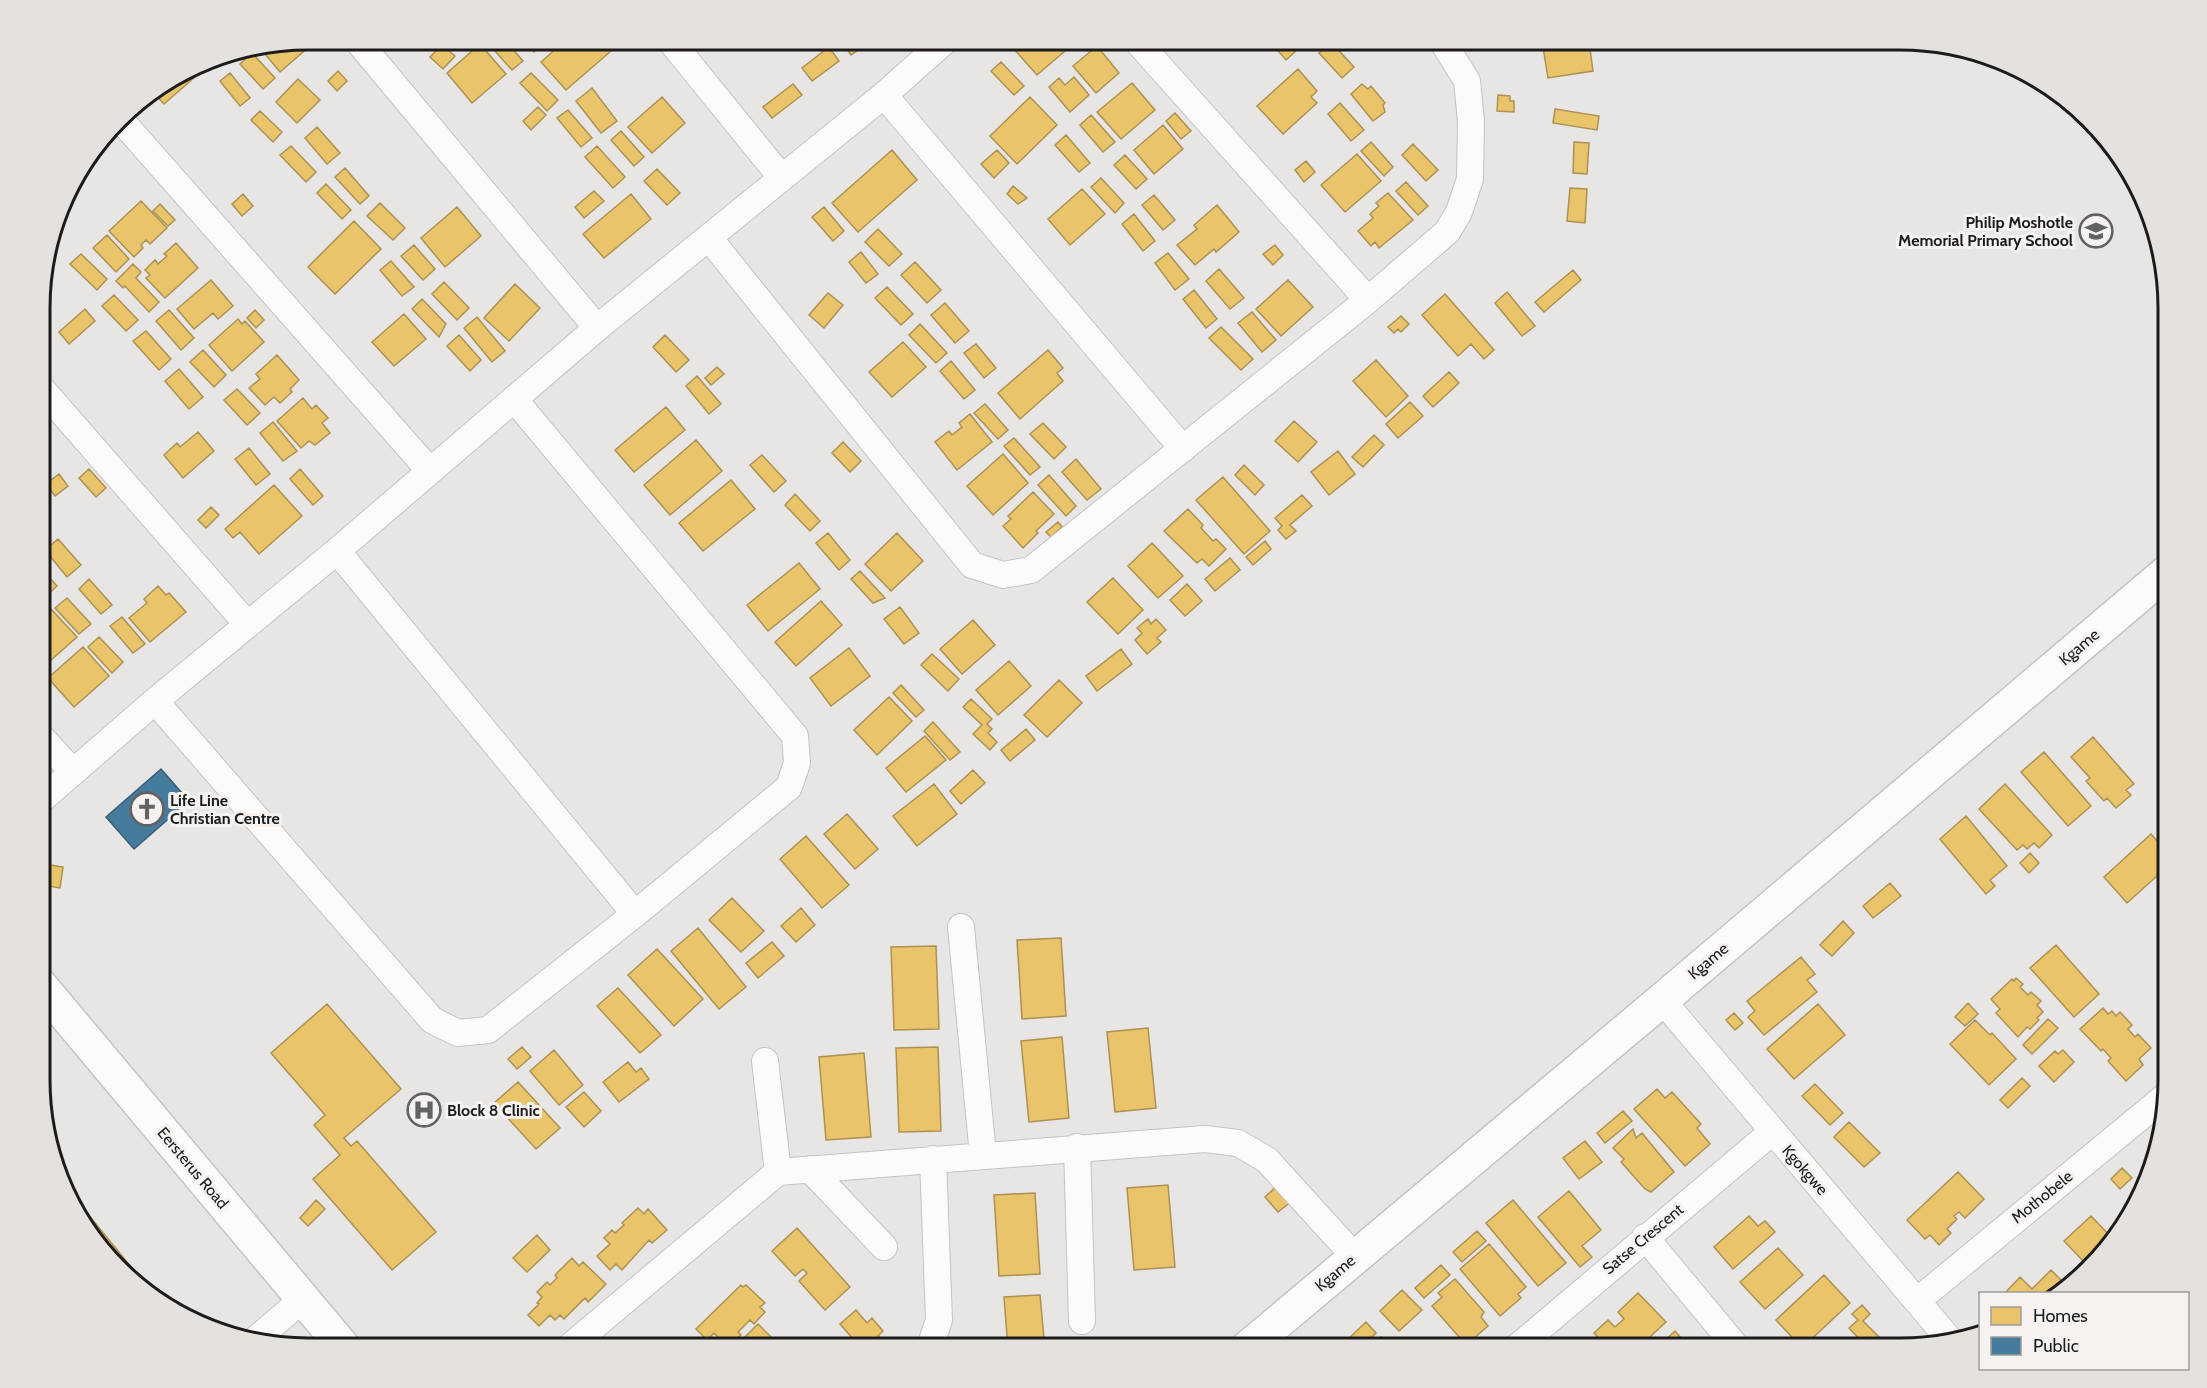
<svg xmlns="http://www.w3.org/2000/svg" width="2207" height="1388" font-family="Cabin,sans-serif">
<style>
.homes{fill:#e9c46a;stroke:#ac9152;stroke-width:1.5}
.public{fill:#457b9d;stroke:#395e76;stroke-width:1.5}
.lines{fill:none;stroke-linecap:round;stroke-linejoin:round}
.minor-casing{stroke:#c5c3c3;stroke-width:28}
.tertiary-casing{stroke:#c5c3c3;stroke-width:36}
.minor{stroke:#fcfbfb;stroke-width:26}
.tertiary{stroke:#fcfbfb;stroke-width:33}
.labels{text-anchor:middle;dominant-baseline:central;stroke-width:6;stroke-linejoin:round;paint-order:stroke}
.poi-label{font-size:16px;font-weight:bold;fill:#1d1b1b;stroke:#f6f2f0;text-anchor:start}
.street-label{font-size:16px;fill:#1d1b1b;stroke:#f6f2f0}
.rim{fill:none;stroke:#1d1b1b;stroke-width:3}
</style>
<rect width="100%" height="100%" fill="#e8e6e4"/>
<!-- homes -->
<path class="homes" d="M307 39H318L280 72 260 48Z
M491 39H504L523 61 512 70 487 42Z
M519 39H545L534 52Z
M567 39H600L611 51 566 90 541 62Z
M843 39H874L851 55 841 41Z
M1025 39 1032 40 1079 39 1037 75 1014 49Z
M1268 39H1287L1297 50 1286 60Z
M1300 39H1314L1306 46Z
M1502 39H1530L1506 49Z
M1589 41 1593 71 1548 78 1543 47Z
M1331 42 1354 67 1342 78 1319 53Z
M480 44 506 74 472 103 447 73Z
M442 45 455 56 443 69 430 57Z
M1097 46 1119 73 1096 93 1073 66Z
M829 47 839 61 812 81 802 68Z
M252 53 275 78 263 89 240 64Z
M205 59H208L211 63 164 104 153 92Z
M1001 62 1024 86 1014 95 991 71Z
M1298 69 1317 91 1311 97 1317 103 1283 134 1257 106Z
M338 71 347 81 337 91 328 81Z
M230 73 250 98 240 106 220 81Z
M531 73 558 100 547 111 520 83Z
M1074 77 1089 95 1070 112 1049 87 1059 78 1065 85Z
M298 79 320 100 297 123 276 102Z
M1132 83 1155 110 1121 139 1097 112Z
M793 84 802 95 772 118 763 107Z
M1362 84 1368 89 1371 86 1385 103 1383 105 1385 112 1373 121 1351 94Z
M592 88 617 121 601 133 576 101Z
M1498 95 1510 96V101H1514V112L1497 111Z
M662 97 685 123 652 153 628 127Z
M1030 97 1057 125 1017 164 990 136Z
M1340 103 1364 130 1351 141 1328 114Z
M538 107 546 115 531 130 523 121Z
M1555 109 1599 116 1597 130 1553 123Z
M568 110 592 138 581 147 557 118Z
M260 111 282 132 273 142 251 120Z
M1175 113 1191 131 1181 139 1166 121Z
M1091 115 1115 142 1103 152 1080 125Z
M1163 125 1183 149 1154 174 1134 150Z
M317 127 340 153 327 164 305 138Z
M621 131 644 157 634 166 611 140Z
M1066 135 1090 163 1079 172 1055 145Z
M1371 142 1393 167 1384 176 1361 151Z
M1574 142 1589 143 1587 174 1573 173Z
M1413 144 1438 170 1426 181 1402 155Z
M291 146 316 172 306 182 280 155Z
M597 146 625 177 613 188 585 157Z
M892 150 917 180 858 232 832 203Z
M997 150 1009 163 994 178 981 164Z
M1357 154 1381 181 1345 212 1321 185Z
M1125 155 1147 179 1136 189 1114 165Z
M1306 161 1315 172 1304 182 1295 170Z
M345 168 369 196 360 204 335 177Z
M657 169 680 193 667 205 644 181Z
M1101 178 1124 203 1115 213 1091 187Z
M1406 182 1428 206 1418 215 1396 191Z
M326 184 351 210 342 219 317 193Z
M1013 186 1027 198 1018 204 1007 194Z
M1570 188 1587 189 1585 223 1567 221Z
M1082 189 1105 214 1070 245 1048 219Z
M594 191 604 201 584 218 575 207Z
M1388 193 1413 220 1379 248 1375 242 1371 246 1358 231 1373 218 1370 214 1379 206 1376 203Z
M243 194 253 206 242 216 232 204Z
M631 194 651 219 604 258 583 234Z
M1154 195 1175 220 1163 230 1142 205Z
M141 201 167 228 150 244 146 240 141 245 143 248 134 257 109 231Z
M380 203 405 228 393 240 367 216Z
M160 204 175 220 168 226 153 211Z
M1217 205 1239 232 1216 252 1214 249 1195 265 1177 245 1197 229 1194 225Z
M457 207 481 236 445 267 421 238Z
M824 207 844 231 833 241 812 217Z
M1134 214 1155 241 1143 251 1122 224Z
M354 221 381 249 335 294 308 267Z
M878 229 902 254 889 266 865 242Z
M107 235 129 259 116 272 93 248Z
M176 243 198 268 165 298 146 278 150 275 145 270 155 260 158 264 167 256 164 254Z
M414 245 435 269 423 280 401 256Z
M1275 245 1283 255 1273 265 1263 254Z
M861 252 878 274 866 283 849 262Z
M1168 253 1189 279 1175 290 1155 263Z
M81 254 107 279 97 290 70 264Z
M391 261 414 287 402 296 380 270Z
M915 262 941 290 927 303 901 275Z
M133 264 141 272 136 278 159 302 149 312 125 286 123 288 116 281Z
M1219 269 1244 298 1230 309 1206 281Z
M1573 270 1581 280 1544 312 1535 302Z
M211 280 233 306 218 319 213 313 194 329 177 309Z
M1288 280 1313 307 1281 336 1256 309Z
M444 282 469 308 457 320 432 294Z
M515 284 540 308 509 341 484 318Z
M887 287 913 314 901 325 875 298Z
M1194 290 1217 319 1206 328 1183 299Z
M1507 292 1535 326 1522 336 1495 303Z
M828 293 843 305 824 328 809 315Z
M1445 294 1494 350 1484 359 1471 344 1458 356 1422 315Z
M114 295 138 320 126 331 102 306Z
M422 299 446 324 439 337 412 309Z
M945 303 969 331 955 343 931 315Z
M85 309 95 321 69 344 59 332Z
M169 310 194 338 181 350 156 321Z
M255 310 264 320 256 328 247 318Z
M1252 312 1276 340 1262 352 1238 323Z
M404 314 426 339 394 366 372 342Z
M1401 316 1409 324 1401 332 1398 329 1394 333 1388 327Z
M477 317 505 351 492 362 464 328Z
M238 319 242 324 245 321 264 342 232 371 209 345Z
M920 324 947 353 936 363 909 335Z
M1221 327 1253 359 1241 370 1209 338Z
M146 331 171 359 159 370 133 341Z
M459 335 481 360 470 371 447 346Z
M665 335 689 360 676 372 653 347Z
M903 342 926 367 892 397 869 372Z
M976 344 996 368 984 378 964 353Z
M203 350 226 375 214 387 190 362Z
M1048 350 1063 368 1057 373 1063 381 1020 419 998 393Z
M277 355 299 380 290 389 292 392 280 403 274 397 265 405 249 388 260 379 256 374Z
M1376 360 1408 396 1386 417 1353 381Z
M951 361 975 390 964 399 940 371Z
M717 367 724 374 711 385 705 378Z
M179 369 203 397 189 409 165 381Z
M1449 372 1459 383 1433 407 1423 396Z
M697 376 721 404 709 414 686 386Z
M237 389 260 413 247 425 224 400Z
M303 398 312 409 316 405 328 418 322 423 330 433 315 445 309 441 301 448 277 421Z
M1410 402 1423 416 1398 438 1386 424Z
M985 404 1008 430 998 439 974 413Z
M666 407 685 430 634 472 615 450Z
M970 414 992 442 957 470 935 442 949 431 952 435 962 427 959 423Z
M1294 421 1317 442 1298 462 1275 441Z
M273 422 297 451 283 461 260 433Z
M1043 423 1066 447 1054 459 1030 434Z
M198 432 214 451 183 478 164 455 177 443 180 447Z
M1374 435 1384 445 1363 467 1352 457Z
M1014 438 1040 467 1030 475 1004 446Z
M696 440 722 471 670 515 644 485Z
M41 441 47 448 41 452Z
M843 442 861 461 850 472 832 453Z
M249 448 270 474 256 485 235 459Z
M1338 451 1355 474 1329 495 1311 472Z
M1003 454 1028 483 993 515 967 486Z
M762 455 786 481 774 492 750 465Z
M1076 459 1101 489 1087 500 1062 472Z
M1244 465 1264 485 1255 495 1235 475Z
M89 469 106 488 96 497 79 478Z
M300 469 323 496 313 505 290 479Z
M59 474 68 486 55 496 46 484Z
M1049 475 1076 506 1066 516 1038 485Z
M1223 477 1270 531 1244 554 1196 500Z
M731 480 755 509 703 551 679 523Z
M274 485 302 516 259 554 240 532 233 538 225 529Z
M1033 492 1054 514 1036 531 1038 533 1023 548 1003 526 1011 519 1008 516Z
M795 494 820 521 810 531 785 505Z
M1302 495 1312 506 1290 525 1296 531 1286 539 1278 530 1282 526 1275 518Z
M211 507 219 515 206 528 198 520Z
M1188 509 1203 525 1201 528 1213 541 1216 539 1226 549 1209 566 1202 559 1197 563 1164 531Z
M41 521 48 530 41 536Z
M1058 522 1062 527 1051 537 1046 532Z
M828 533 850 560 839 570 816 543Z
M897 533 923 561 891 591 865 564Z
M58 539 81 565 67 577 45 550Z
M1265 541 1271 549 1253 565 1246 557Z
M1152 543 1183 576 1158 598 1128 566Z
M1230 558 1240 570 1215 591 1205 579Z
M799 563 820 589 768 631 747 605Z
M41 568 57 586 47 595 41 589Z
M860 571 885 598 873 603 851 579Z
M1113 578 1143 610 1118 634 1087 602Z
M89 579 112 605 101 614 79 589Z
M1187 584 1202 601 1185 616 1170 600Z
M158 586 166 595 169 593 186 612 150 642 129 618 147 603 144 599Z
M67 598 91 624 79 634 55 608Z
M821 601 842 625 796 666 775 642Z
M900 607 919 633 904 644 884 619Z
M51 609 77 637 41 669V618Z
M122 617 145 644 133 653 110 626Z
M1148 619 1151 624 1156 619 1166 630 1157 638 1161 642 1147 654 1135 640 1142 633 1137 628Z
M973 620 995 645 962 674 940 649Z
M99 637 123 662 112 673 88 647Z
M83 647 109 676 74 707 48 678Z
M849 648 870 676 831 706 810 678Z
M1121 649 1132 664 1097 691 1086 676Z
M932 654 959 679 948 691 921 665Z
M1009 661 1031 686 998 715 976 690Z
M1059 680 1082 703 1047 737 1024 715Z
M901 685 924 710 916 717 893 693Z
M889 697 912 721 877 755 854 730Z
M971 699 992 719 987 724 992 729 988 733 997 742 990 750 973 734 982 725 963 707Z
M933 722 960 752 950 760 924 731Z
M1026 729 1035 740 1010 761 1001 750Z
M925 736 946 760 906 792 886 768Z
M2093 737 2134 784 2126 790 2131 795 2116 808 2107 798 2104 801 2086 781 2090 778 2071 757Z
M2044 752 2091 806 2068 826 2021 772Z
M973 770 985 783 961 804 950 791Z
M934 784 957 814 917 846 893 816Z
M2005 784 2052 835 2039 848 2034 843 2027 849 2023 845 2017 850 1979 809Z
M847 814 878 849 855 869 824 834Z
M1966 816 2007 866 1990 880 1995 886 1986 894 1940 839Z
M2151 834 2167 852V867L2127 903 2104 877Z
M806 836 849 885 822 908 780 859Z
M2030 853 2039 863 2029 873 2020 863Z
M45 864 63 867 60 888 42 885Z
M1890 883 1901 896 1873 918 1863 906Z
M732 898 764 931 741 952 709 920Z
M801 908 815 925 796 942 781 926Z
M1843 921 1854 933 1832 956 1820 945Z
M698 928 746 987 719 1009 671 951Z
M1061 938 1066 1016 1022 1019 1017 940Z
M772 942 784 956 758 978 746 963Z
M2056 945 2099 994 2074 1017 2030 968Z
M936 946 939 1029 894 1030 891 947Z
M657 949 703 999 674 1026 628 975Z
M1801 957 1815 974 1807 980 1817 992 1764 1035 1748 1017 1755 1011 1747 1001Z
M2016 978 2023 984 2020 987 2028 995 2031 992 2041 1001 2037 1005 2043 1012 2037 1018 2039 1020 2030 1029 2027 1027 2018 1037 1996 1013 2000 1009 1991 999 2012 979 2014 981Z
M618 988 661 1035 640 1053 597 1006Z
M1968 1003 1978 1014 1965 1026 1955 1017Z
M327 1004 401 1089 344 1138 351 1146 357 1141 436 1232 392 1270 313 1179 340 1155 314 1125 325 1115 271 1053Z
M1818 1004 1845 1035 1794 1079 1767 1049Z
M2103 1008 2108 1014 2112 1011 2116 1016 2120 1012 2132 1025 2128 1029 2135 1037 2138 1034 2151 1048 2139 1059 2143 1065 2126 1081 2108 1061 2111 1058 2103 1049 2101 1051 2080 1029Z
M1734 1013 1743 1023 1735 1030 1726 1020Z
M2048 1019 2058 1028 2032 1054 2023 1045Z
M1975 1020 1990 1035 1992 1033 2016 1059 1989 1085 1950 1044Z
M1148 1028 1156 1108 1115 1112 1107 1032Z
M1062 1037 1069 1118 1029 1122 1021 1041Z
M522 1047 531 1057 517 1069 508 1059Z
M938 1047 941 1131 899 1132 896 1048Z
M554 1050 583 1085 559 1105 530 1071Z
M2063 1050 2074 1062 2054 1082 2039 1066 2055 1051 2058 1054Z
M864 1053 871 1137 826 1140 819 1057Z
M628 1062 636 1072 641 1068 649 1079 619 1102 603 1082Z
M2022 1078 2030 1086 2008 1108 2000 1100Z
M518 1082 560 1128 536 1149 494 1103Z
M1815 1084 1843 1113 1830 1125 1802 1096Z
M1657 1089 1665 1098 1672 1092 1701 1124 1697 1128 1710 1144 1685 1166 1634 1109Z
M584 1092 601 1111 584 1127 566 1107Z
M1623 1111 1632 1121 1605 1143 1597 1133Z
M1849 1122 1880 1153 1864 1167 1834 1137Z
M1633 1129 1636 1138 1642 1133 1674 1172 1651 1192 1645 1189 1621 1162 1624 1159 1613 1148Z
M1585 1141 1602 1162 1579 1179 1563 1158Z
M2122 1168 2132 1178 2120 1189 2111 1179Z
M1958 1172 1984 1199 1965 1218 1959 1212 1954 1216 1957 1219 1947 1229 1951 1233 1939 1245 1930 1235 1925 1239 1907 1220Z
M1168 1185 1175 1267 1134 1270 1127 1188Z
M1278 1185 1292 1201 1278 1212 1265 1197Z
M1569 1191 1601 1230 1582 1246 1592 1257 1580 1267 1538 1217Z
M70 1192 153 1294 151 1296 84 1229Z
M1035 1193 1040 1274 999 1276 994 1195Z
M316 1200 325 1209 308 1226 300 1218Z
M1513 1200 1566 1263 1538 1286 1486 1223Z
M638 1208 644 1214 648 1209 667 1230 652 1243 649 1240 622 1270 616 1264 610 1270 597 1256 610 1244 604 1238 612 1230 615 1233 624 1225 622 1223Z
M1749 1216 1758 1226 1765 1221 1775 1232 1733 1269 1714 1247Z
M2091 1216 2113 1239 2086 1264 2064 1241Z
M797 1228 850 1287 825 1310 799 1281 807 1273 803 1269 795 1276 772 1251Z
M1477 1231 1486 1241 1462 1262 1453 1252Z
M537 1235 550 1250 527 1272 513 1258Z
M1489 1244 1526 1287 1518 1294 1521 1298 1500 1316 1460 1269Z
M1778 1248 1803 1275 1765 1309 1740 1282Z
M572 1258 579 1266 583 1262 606 1284 588 1302 585 1298 564 1319 560 1315 555 1320 550 1315 539 1326 528 1315 539 1304 537 1303 542 1297 537 1292 547 1282 550 1285 557 1278 555 1275Z
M1441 1265 1450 1275 1424 1298 1415 1288Z
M2051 1270 2065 1284 2055 1294H2004L2020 1277 2032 1289Z
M1824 1275 1850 1303 1802 1348 1776 1320Z
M1455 1279 1484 1312 1481 1317 1488 1326 1466 1345 1432 1306 1442 1297 1438 1293Z
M741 1285 743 1287 746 1285 765 1303 760 1307 765 1312 754 1324 750 1320 738 1332 741 1335 728 1347 714 1333 707 1340 696 1329Z
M1402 1290 1422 1310 1399 1331 1380 1311Z
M1638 1293 1666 1322 1637 1349H1609L1594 1333 1608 1320 1615 1327 1624 1319 1618 1312Z
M1040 1295 1045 1349H1008L1004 1297Z
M1862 1305 1870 1314 1863 1321 1885 1343 1879 1348H1868L1849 1328 1858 1320 1852 1314Z
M856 1310 867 1323 872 1318 883 1331 878 1336 881 1339 871 1349 867 1347 862 1349 840 1324Z
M1366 1322 1376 1333 1360 1349H1346L1342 1345Z
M758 1324 773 1339 763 1349H737L735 1347Z
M1675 1331 1689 1347 1688 1349H1656Z
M1381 1337 1390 1349H1366Z
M681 1338 683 1339 684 1338 695 1349H669Z"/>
<!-- public -->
<path class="public" d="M161 769 189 801 134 849 106 817Z"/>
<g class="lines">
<!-- minor casing -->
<g class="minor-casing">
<path id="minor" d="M356 39 597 328
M669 39 781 177
M1135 39 1368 300
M884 95 1183 449
M120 119 430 471
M709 238 972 565 1003 575 1031 570 1368 300 1447 232 1459 212 1470 179 1471 121 1467 81 1441 39
M41 388 247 624
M337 551 635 914
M155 701 432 1020 458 1033 488 1030 635 914 789 787 797 763 795 736 514 399
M41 737 73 772
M41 800 155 701 337 551 597 328 884 95 947 39
M961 927 983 1155
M1662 1000 1949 1339
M765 1061 778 1172
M1077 1147 1082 1321
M810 1169 884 1247
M1645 1237 1738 1349
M1917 1301 2167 1095
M255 1340 303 1299
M567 1349 778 1172 1205 1139 1238 1143 1267 1160 1355 1257
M927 1349 931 1344 939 1320 933 1159
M1515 1349 1772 1132"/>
</g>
<!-- tertiary casing -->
<g class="tertiary-casing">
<path id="tertiary" d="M41 986 345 1349
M1246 1349 1662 1000 2167 572"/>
</g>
<!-- minor -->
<use href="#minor" class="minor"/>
<!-- tertiary -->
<use href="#tertiary" class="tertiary"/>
</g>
<!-- icons -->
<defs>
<g id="school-ring" transform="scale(1.725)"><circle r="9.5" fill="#f6f2f0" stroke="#646261" stroke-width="1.5"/><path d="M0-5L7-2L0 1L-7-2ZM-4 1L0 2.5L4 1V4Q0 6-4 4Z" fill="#646261"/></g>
<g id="church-ring" transform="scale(1.725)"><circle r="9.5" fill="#f6f2f0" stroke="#646261" stroke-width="1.5"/><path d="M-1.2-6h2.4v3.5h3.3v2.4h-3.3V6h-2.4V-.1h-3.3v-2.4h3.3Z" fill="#646261"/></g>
<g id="hospital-ring" transform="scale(1.725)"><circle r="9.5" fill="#f6f2f0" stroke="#646261" stroke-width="1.5"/><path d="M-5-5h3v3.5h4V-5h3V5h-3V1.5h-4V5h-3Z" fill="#646261"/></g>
</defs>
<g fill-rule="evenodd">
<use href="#school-ring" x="2096" y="231"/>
<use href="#church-ring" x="147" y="809"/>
<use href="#hospital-ring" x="424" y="1110"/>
</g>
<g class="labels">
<!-- poi labels -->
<g class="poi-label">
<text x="2073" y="222" text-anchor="end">Philip Moshotle<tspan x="2073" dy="18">Memorial Primary School</tspan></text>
<text x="170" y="800">Life Line<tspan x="170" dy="18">Christian Centre</tspan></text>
<text x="447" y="1110">Block 8 Clinic</text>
</g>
<!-- street labels -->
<g class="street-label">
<text transform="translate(2079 647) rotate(-40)">Kgame</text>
<text transform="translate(1708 961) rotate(-40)">Kgame</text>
<text transform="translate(193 1168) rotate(50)">Eersterus Road</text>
<text transform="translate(1805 1170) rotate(49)">Kgokgwe</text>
<text transform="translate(2042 1197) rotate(-39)">Mothobele</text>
<text transform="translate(1643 1239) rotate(-40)">Satse Crescent</text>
<text transform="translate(1335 1273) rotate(-40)">Kgame</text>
</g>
</g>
<!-- crop -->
<path d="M0 0H2207V1388H0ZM308 50H1900A258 258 0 0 1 2158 308V1080A258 258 0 0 1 1900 1338H308A258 258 0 0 1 50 1080V308A258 258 0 0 1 308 50Z" fill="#e5e1df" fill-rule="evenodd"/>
<path class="rim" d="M308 50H1900A258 258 0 0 1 2158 308V1080A258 258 0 0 1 1900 1338H308A258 258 0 0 1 50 1080V308A258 258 0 0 1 308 50Z"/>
<!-- legend -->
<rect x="1979" y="1292" width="210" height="78" fill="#f6f2f0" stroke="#9f9c9b" stroke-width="1.5"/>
<rect x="1991" y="1307" width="30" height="18" fill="#e9c46a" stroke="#9f9c9b" stroke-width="1.5"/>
<text x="2033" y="1322" font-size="18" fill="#1d1b1b">Homes</text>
<rect x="1991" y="1337" width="30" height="18" fill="#457b9d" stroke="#9f9c9b" stroke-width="1.5"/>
<text x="2033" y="1352" font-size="18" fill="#1d1b1b">Public</text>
</svg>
